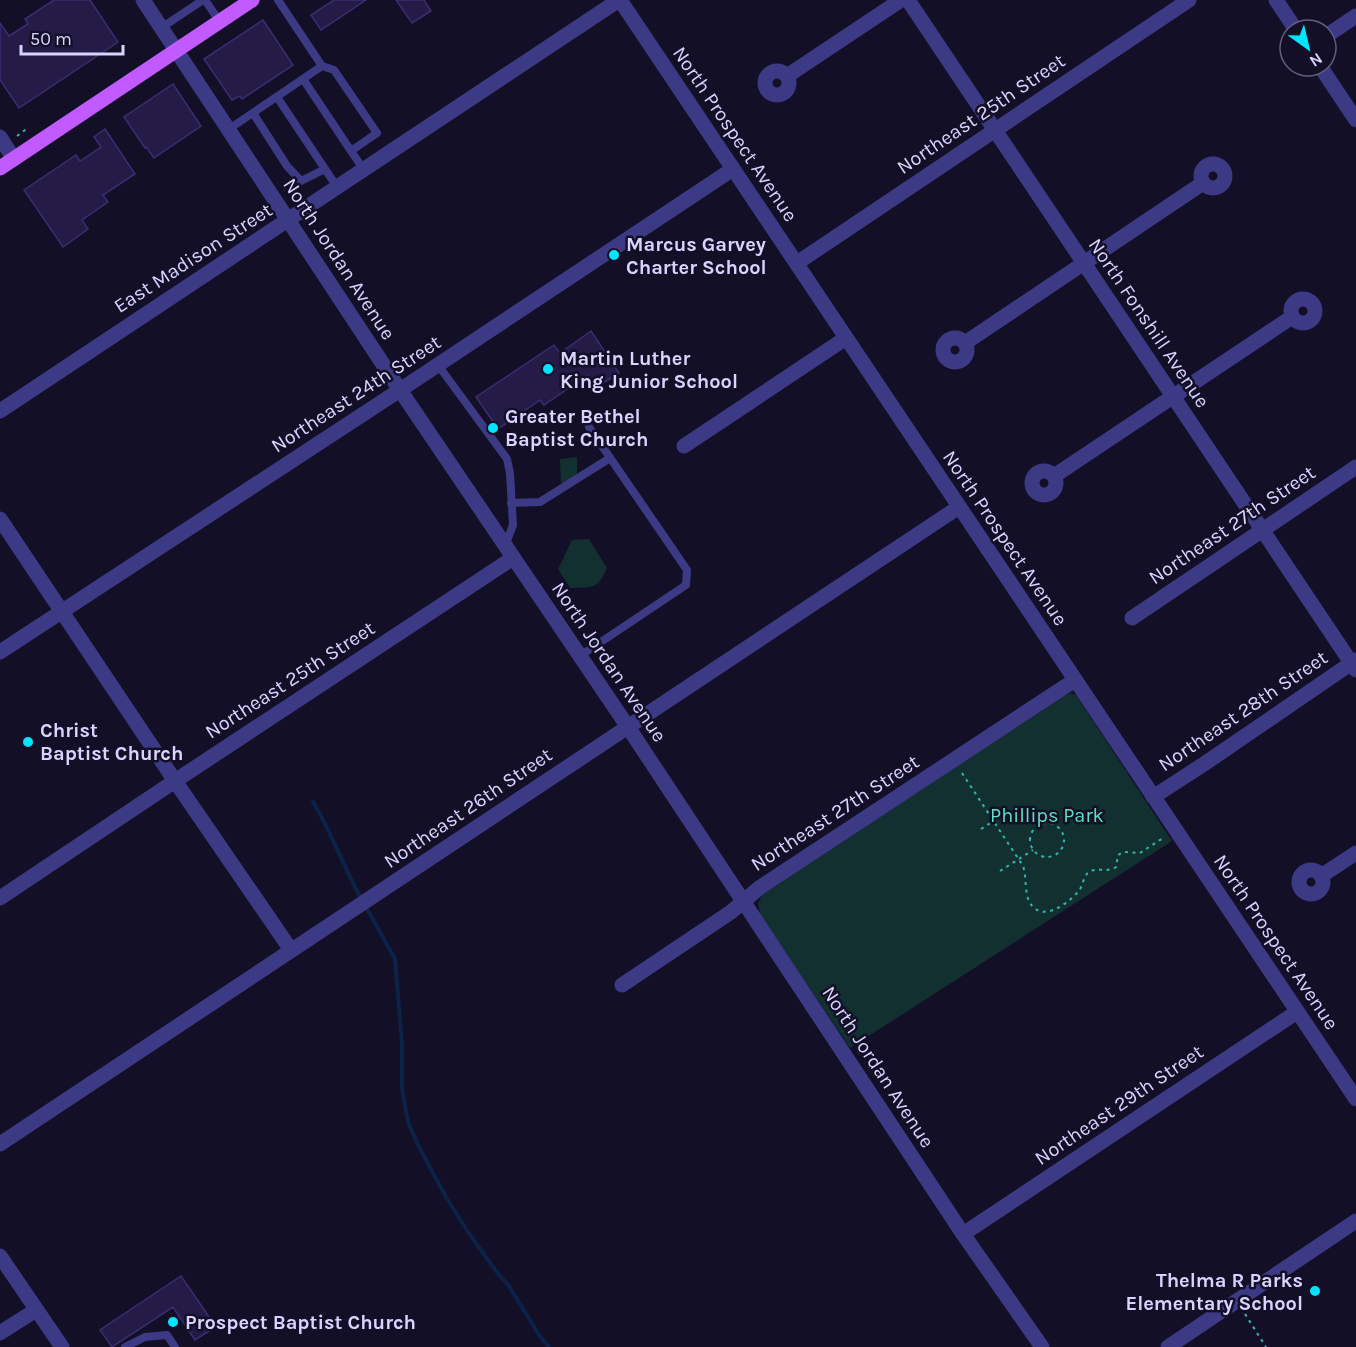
<svg xmlns="http://www.w3.org/2000/svg" width="1356" height="1347" font-family="Karla,sans-serif">
<style>
.green{fill:#12302f}
.lines{fill:none;stroke-linecap:round;stroke-linejoin:round}
.stream{stroke:#0c2248;stroke-width:4}
.building{fill:#241b47;stroke:#3b2d73;stroke-width:1.5}
.path{stroke:#2fb8b0;stroke-width:2;stroke-dasharray:3 4.5;stroke-linecap:butt}
.service{stroke:#3d3a85;stroke-width:8}
.minor{stroke:#3d3a85;stroke-width:15}
.tertiary{stroke:#3d3a85;stroke-width:15}
.primary{stroke:#c25bff;stroke-width:15}
.poi-dot{fill:#00e5ff;stroke:#130f26;stroke-width:2}
.labels{text-anchor:middle;dominant-baseline:central;stroke-width:5;stroke-linejoin:round;paint-order:stroke}
.street-label{font-size:20px;fill:#d9d4ff;stroke:#130f26}
.poi-label{font-size:20px;font-weight:bold;fill:#d9d4ff;stroke:#130f26;text-anchor:start}
.park-label{font-size:20px;fill:#5fe0c0;stroke:#130f26}
</style>
<rect width="100%" height="100%" fill="#130f26"/>
<!-- green -->
<path class="green" d="M577 457V480L561 483 560 459Z
M589 539 607 568C597 590 593 587 570 588L558 569 572 540Z
M1071 693 1076 695 1172 841 850 1048 760 914 758 904 762 895 1066 695Z"/>
<g class="lines">
<!-- stream -->
<path class="stream" d="M313 802C332 833 344 868 362 900
M366 907 395 959 402 1044V1089L408 1122 418 1145 447 1199 470 1235 499 1275 509 1286 539 1335 549 1347"/>
</g>
<!-- building -->
<path class="building" d="M54 0H90L118 42 19 108 0 80V23L9 36 28 24 25 19Z
M334 0H366L321 30 311 15Z
M396 0H424L431 11 412 23Z
M263 20 293 65 242 99 240 96 232 100 204 59Z
M173 84 201 126 154 158 146 147 145 148 124 117Z
M105 129 135 174 103 195 108 202 82 220 88 229 63 247 24 190 76 155 80 161 101 147 94 137Z
M591 331 619 373 597 387 588 375 544 405 540 400 498 429 476 397 554 345 560 353Z
M181 1276 216 1327 195 1340 173 1307 112 1347 100 1330Z"/>
<g class="lines">
<!-- path -->
<path class="path" d="M17 136 29 127
M962 773 1023 866C1027 877 1024 893 1030 903 1042 923 1067 904 1078 892 1083 887 1083 876 1089 872 1097 867 1108 873 1116 867L1118 855 1123 852 1140 853 1163 838
M1027 809 1039 826
M1030 840a17 17 0 1 1 34 0a17 17 0 1 1-34 0Z
M981 829 1006 813
M1000 871 1033 850
M1245 1314 1266 1347"/>
<!-- service -->
<path class="service" d="M205 0 220 22
M161 28 203 0
M303 79 351 151 377 133 334 70 322 66
M277 97 337 187
M253 113 287 166 301 181 325 169
M229 129 322 66 278 0
M351 151 364 170
M438 365 507 459 510 473 513 525 505 546
M511 503 540 502 610 458
M580 656 686 585 687 570 589 427
M125 1347 145 1337 167 1335 175 1347"/>
<!-- minor -->
<path class="minor" d="M908 0 1356 670
M1276 0 1296 30
M1326 36 1356 16
M1320 66 1356 120
M765 83a12 12 0 1 1 24 0a12 12 0 1 1-24 0Z
M787 76 901 0
M0 137 14 159
M1201 176a12 12 0 1 1 24 0a12 12 0 1 1-24 0Z
M797 263 1189 0
M1291 311a12 12 0 1 1 24 0a12 12 0 1 1-24 0Z
M943 350a12 12 0 1 1 24 0a12 12 0 1 1-24 0Z
M965 343 1203 183
M400 390 628 727 963 1234 1042 1347
M0 411 619 0
M684 446 846 338
M1032 483a12 12 0 1 1 24 0a12 12 0 1 1-24 0Z
M1054 476 1292 317
M0 519 175 781 291 950
M1132 618 1356 467
M0 652 400 390 733 169
M1153 797 1204 764 1356 660
M1299 882a12 12 0 1 1 24 0a12 12 0 1 1-24 0Z
M1321 876 1356 853
M0 898 175 781 513 558
M622 985 731 912 759 888 1075 680
M0 1144 959 507
M963 1234 1297 1012
M0 1256 62 1347
M0 1333 36 1310
M1168 1347 1356 1221"/>
<!-- tertiary -->
<path class="tertiary" d="M143 0 400 390
M620 0 1356 1099"/>
<!-- primary -->
<path class="primary" d="M0 168 252 0"/>
</g>
<!-- markers -->
<g class="poi-dot">
<circle cx="614" cy="255" r="6"/>
<circle cx="548" cy="369" r="6"/>
<circle cx="493" cy="428" r="6"/>
<circle cx="28" cy="742" r="6"/>
<circle cx="1315" cy="1291" r="6"/>
<circle cx="173" cy="1322" r="6"/>
</g>
<g class="labels">
<!-- street labels -->
<g class="street-label">
<text transform="translate(981 114) rotate(-34)">Northeast 25th Street</text>
<text transform="translate(735 134) rotate(56)">North Prospect Avenue</text>
<text transform="translate(193 258) rotate(-33)">East Madison Street</text>
<text transform="translate(339 259) rotate(57)">North Jordan Avenue</text>
<text transform="translate(1149 323) rotate(56)">North Fonshill Avenue</text>
<text transform="translate(356 394) rotate(-33)">Northeast 24th Street</text>
<text transform="translate(1232 525) rotate(-34)">Northeast 27th Street</text>
<text transform="translate(1005 538) rotate(56)">North Prospect Avenue</text>
<text transform="translate(609 662) rotate(56)">North Jordan Avenue</text>
<text transform="translate(290 680) rotate(-33)">Northeast 25th Street</text>
<text transform="translate(1243 711) rotate(-34)">Northeast 28th Street</text>
<text transform="translate(468 808) rotate(-34)">Northeast 26th Street</text>
<text transform="translate(835 813) rotate(-33)">Northeast 27th Street</text>
<text transform="translate(1276 942) rotate(56)">North Prospect Avenue</text>
<text transform="translate(878 1067) rotate(57)">North Jordan Avenue</text>
<text transform="translate(1119 1105) rotate(-34)">Northeast 29th Street</text>
</g>
<!-- poi labels -->
<g class="poi-label">
<text x="626" y="244">Marcus Garvey<tspan x="626" dy="23">Charter School</tspan></text>
<text x="560" y="358">Martin Luther<tspan x="560" dy="23">King Junior School</tspan></text>
<text x="505" y="416">Greater Bethel<tspan x="505" dy="23">Baptist Church</tspan></text>
<text x="40" y="730">Christ<tspan x="40" dy="23">Baptist Church</tspan></text>
<text x="1303" y="1280" text-anchor="end">Thelma R Parks<tspan x="1303" dy="23">Elementary School</tspan></text>
<text x="185" y="1322">Prospect Baptist Church</text>
</g>
<!-- park labels -->
<g class="park-label">
<text x="1047" y="815">Phillips Park</text>
</g>
</g>
<!-- north arrow -->
<g transform="translate(1308 48) rotate(146)"><circle r="28" fill="#130f26" stroke="#625e7d" stroke-width="1.5"/>
<path d="M0-4.5L10 22L0 15L-10 22Z" fill="#00e5ff"/>
<text y="-9" font-size="16" font-weight="bold" text-anchor="middle" fill="#d9d4ff">N</text>
</g>
<!-- scale -->
<path d="M21 45v9h102v-9" fill="none" stroke="#d9d4ff" stroke-width="3"/>
<text x="30" y="45" font-size="18" fill="#d9d4ff" stroke="#130f26" stroke-width="4.5" paint-order="stroke">50 m</text>
</svg>
